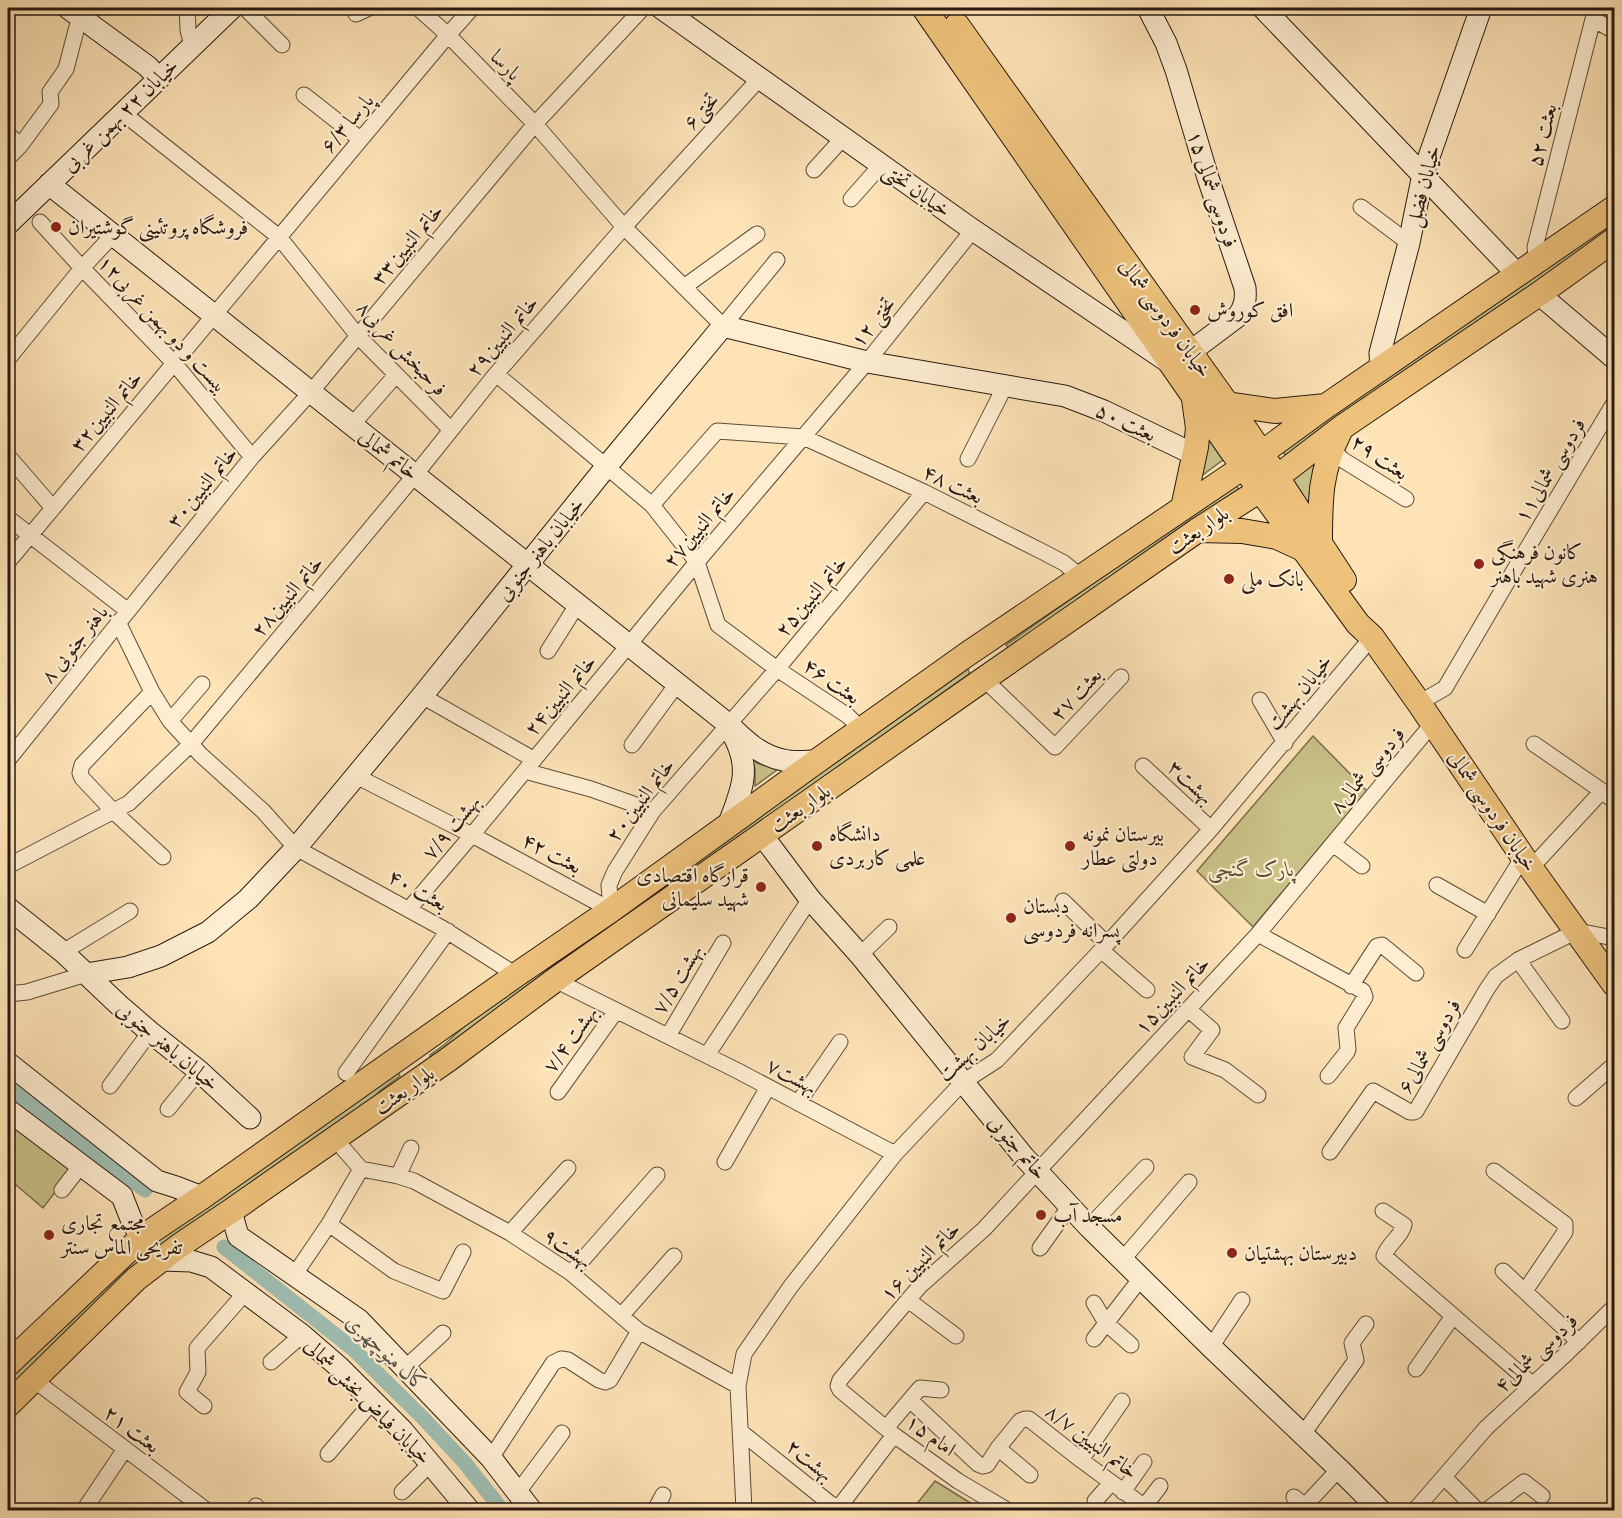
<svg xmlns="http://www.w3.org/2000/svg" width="1622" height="1518" font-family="Alegreya,Amiri,serif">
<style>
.green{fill:#c8c188;stroke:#786d4c;stroke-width:1.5}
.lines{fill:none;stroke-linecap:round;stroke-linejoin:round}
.canal{stroke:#9fbeb2;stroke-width:15}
.street-casing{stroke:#5d4c3a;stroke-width:17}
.secondary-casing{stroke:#281910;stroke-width:23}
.primary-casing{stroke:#281910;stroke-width:26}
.street{stroke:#feedd0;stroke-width:15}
.secondary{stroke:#feedd0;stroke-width:21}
.primary{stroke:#eec27b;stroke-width:24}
.poi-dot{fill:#8f2418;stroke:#feedd0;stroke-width:2}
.labels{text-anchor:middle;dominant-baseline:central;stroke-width:4.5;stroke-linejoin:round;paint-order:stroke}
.street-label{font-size:21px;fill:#281910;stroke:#feedd0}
.poi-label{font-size:21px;fill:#281910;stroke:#feedd0;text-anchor:start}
.park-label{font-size:21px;font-style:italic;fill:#584b34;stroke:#feedd0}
.water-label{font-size:22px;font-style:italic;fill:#525349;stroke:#feedd0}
</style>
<rect width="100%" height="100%" fill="#fde3b6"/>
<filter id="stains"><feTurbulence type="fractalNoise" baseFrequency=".00333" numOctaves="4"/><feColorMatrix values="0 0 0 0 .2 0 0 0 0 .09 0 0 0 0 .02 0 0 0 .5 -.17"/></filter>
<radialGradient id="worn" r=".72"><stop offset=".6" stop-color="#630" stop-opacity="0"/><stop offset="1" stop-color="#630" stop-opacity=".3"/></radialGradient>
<!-- green -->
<path class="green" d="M1614 218V227L1287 457 1282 451Z
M1203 422 1228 456 1192 483Z
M1323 455 1314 517 1288 480Z
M1235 483 1239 490 1009 649 1006 645Z
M968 669 969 672V674L432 1058 430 1057V1055L445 1044 470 1021Z
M1313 736 1367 791 1253 927 1197 871Z
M752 758 757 763 777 770 755 786V769Z
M398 1072 400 1076 381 1090 362 1109 8 1391V1378L126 1263Z
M8 1120 72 1170 43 1208 16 1185 8 1194Z
M935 1481 982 1510H912Z"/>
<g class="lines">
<!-- canal -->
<path class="canal" d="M8 1088 145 1190
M224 1247 352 1348 423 1418 465 1463 502 1510"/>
<!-- street casing -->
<g class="street-casing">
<path id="street" d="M187 8 188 30 192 46
M245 8 282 45
M418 8 448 35 535 124 624 227 723 326 777 260
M356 14 369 8
M304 95 360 139
M123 113 279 237 358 336 451 430
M8 134 20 146
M8 158 20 146 51 104 50 92 66 69 80 15
M814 170 843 138
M851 199 881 165
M1361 207 1409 243
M40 222 82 268 174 363 252 457
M1537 262 1535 247 1593 19 1614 31
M684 287 757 234
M8 359 82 268 113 235
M496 374 652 505 697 562 718 625 777 669 848 716 861 729
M352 425 396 375
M1331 448 1343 460 1406 499
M8 456 53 508
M968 459 1005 386
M652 505 717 431 803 437 924 492 1043 552 1064 563 1081 577
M8 518 128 611
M8 562 448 35 472 8
M118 622 152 692 170 721 201 755 263 811 296 848 442 928 516 975
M548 651 577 605
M984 679 1055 747 1121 677
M152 692 82 765 80 773 82 778 113 811 163 857
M422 696 533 759
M1260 700 1285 743
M1419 703 1445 688 1506 584 1614 403
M170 721 202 684
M1534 744 1602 791
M632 745 677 684
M8 760 252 457 311 392 535 124 643 8
M1143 766 1211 829
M525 771 591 789 653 811
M356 776 472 835 611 910
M1333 844 1362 866
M8 866 129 803 191 744 415 475 496 374 624 227 760 78
M1531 868 1602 791 1614 801
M1437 885 1488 914
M1063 901 1107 944
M409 909 472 835 697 562 867 362 973 230
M611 910 609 885 615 871 653 811 777 669 924 492
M1258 934 1363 991 1365 997 1346 1028 1348 1049 1347 1052 1328 1076
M1101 950 1147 990
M1465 950 1523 857
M63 952 130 911
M860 955 889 927
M1518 960 1562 1021
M555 980 738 1071 895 1154
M1351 986 1377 946 1382 945 1416 973
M8 994 27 992 86 974
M1188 1009 1212 1030 1192 1057 1225 1070 1258 1095
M668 1036 723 943
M707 1055 810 899
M346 1073 448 931
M110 1086 150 1032
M558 1092 616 1011
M1576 1098 1614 1065
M798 1103 840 1042
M168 1109 199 1071
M335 1139 361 1169
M1330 1152 1373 1091 1410 1112H1414L1416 1111 1487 989 1496 976 1518 960 1577 931 1614 938
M725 1162 768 1087
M361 1169 398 1176 414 1181 510 1233 571 1273 639 1331 738 1386
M1494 1171 1565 1224V1232L1525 1291
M398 1176 411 1148
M62 1190 82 1164
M1383 1211 1404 1225C1401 1237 1388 1244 1384 1256L1533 1385
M329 1224 394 1271 443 1291 463 1252
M1089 1227 1146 1167
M510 1233 568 1168
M1040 1248 1070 1206
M1123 1259 1189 1182
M1503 1271 1579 1342
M571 1273 657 1175
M295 1274 329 1224 361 1169
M908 1300 956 1336
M1094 1303 1106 1323 1131 1345
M621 1316 674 1256
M1094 1339 1141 1278
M1211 1347 1242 1300
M271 1362 302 1335
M405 1368 443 1333
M1416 1369 1453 1316
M34 1380 206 1510
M910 1400 978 1464 983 1466 987 1465 998 1448 1020 1421 1025 1419H1029L1081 1460 1149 1510
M204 1406 187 1392 198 1372 197 1348 245 1293
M886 1428 920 1388 941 1390
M741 1432 832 1505 840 1506 894 1435
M1303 1434 1356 1360 1352 1343 1366 1324
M998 1448 1030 1475
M328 1454 373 1401
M491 1458 553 1363 561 1359 568 1360 599 1380 605 1382 610 1380 639 1331
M1081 1460 1122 1401
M1444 1477 1477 1510
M402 1492 431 1463
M518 1492 562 1433
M1123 1492 1144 1462
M1294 1497 1305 1506
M1095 1501 1111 1483
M1144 1507 1160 1486
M84 1510 125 1449
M253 1510 256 1506
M655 1510 663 1495
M744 1510 738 1386 744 1354 791 1286 895 1154 963 1082 997 1060 1107 944 1211 829 1372 637
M1007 1510 958 1481 894 1435 840 1390 838 1386 840 1380 920 1286 984 1229 1258 934 1433 723
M1301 1510 1339 1469
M1415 1510 1486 1428 1567 1353 1614 1307
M1487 1510 1524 1482 1542 1496"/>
</g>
<!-- secondary casing -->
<g class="secondary-casing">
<path id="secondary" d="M68 8 147 66 158 77
M661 8 973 230 1167 361
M1148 8 1166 43 1176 70 1208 178 1245 288C1246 299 1245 307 1238 316L1190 352
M1263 8 1518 275
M49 184 728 724C744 740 761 756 783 760 794 763 806 761 817 761
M8 224 232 8
M1539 294 1614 358
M1381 369 1380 353 1409 243 1423 174 1481 8
M728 826C741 791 753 769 732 733
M762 835 810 899 860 955 1024 1157 1089 1227 1211 1347 1339 1469 1380 1510
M8 908 63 952 121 1007 150 1032 199 1071 250 1118
M86 974 128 967 161 956 208 932 248 899 296 848 422 696 606 467 723 326 867 362 1065 396 1104 411 1185 450
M8 1063 157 1181 176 1187 202 1197
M8 1110 122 1196 131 1219 141 1238
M231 1211 238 1236 359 1320 491 1458 531 1510
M162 1260 191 1261 211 1267 302 1335 339 1367 403 1431 469 1510"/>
</g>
<!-- primary casing -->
<g class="primary-casing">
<path id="primary" d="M924 8 1231 450 1358 624 1372 637 1419 703 1523 857 1614 984
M957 25 1250 436 1344 580
M1227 404 1275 411 1326 406
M1183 508 1196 447 1198 428 1194 399
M1198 530 1242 531 1277 537 1303 549
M1320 542C1320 499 1320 471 1340 431
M8 1364 141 1238 202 1197 516 975 611 910 817 761 966 655 1233 474 1326 406 1614 208
M8 1405 136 1279 179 1246 231 1211 449 1059 555 980 984 679 1198 530 1260 490 1341 428 1539 294 1614 240"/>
</g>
<!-- street -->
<use href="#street" class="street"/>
<!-- secondary -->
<use href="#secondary" class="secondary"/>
<!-- primary -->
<use href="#primary" class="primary"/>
</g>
<!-- markers -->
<g class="poi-dot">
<circle cx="56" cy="227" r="6"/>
<circle cx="1195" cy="310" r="6"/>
<circle cx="1479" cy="564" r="6"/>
<circle cx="1229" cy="579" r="6"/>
<circle cx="817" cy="846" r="6"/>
<circle cx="1070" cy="846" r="6"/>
<circle cx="761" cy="887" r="6"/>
<circle cx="1011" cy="918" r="6"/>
<circle cx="1041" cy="1215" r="6"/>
<circle cx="49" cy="1235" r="6"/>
<circle cx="1232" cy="1253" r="6"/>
</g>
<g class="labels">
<!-- street labels -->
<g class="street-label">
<text transform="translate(506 65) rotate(45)">پارسا</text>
<text transform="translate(701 111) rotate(-47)">تختی۶</text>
<text transform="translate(120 115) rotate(-44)">خیابان ۲۲ بهمن غربی</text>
<text transform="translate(347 123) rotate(-50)">پارسا ۶/۳</text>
<text transform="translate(1542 135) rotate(-76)">بعثت ۵۲</text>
<text transform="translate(1423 186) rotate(-75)">خیابان فضل</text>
<text transform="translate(1213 189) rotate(72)">فردوسی شمالی ۱۵</text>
<text transform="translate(917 190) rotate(35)">خیابان تختی</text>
<text transform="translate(407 244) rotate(-50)">خاتم النبیین۳۳</text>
<text transform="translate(1166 318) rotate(54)">خیابان فردوسی شمالی</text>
<text transform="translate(873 322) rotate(-51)">تختی ۱۲</text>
<text transform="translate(163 324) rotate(47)">بیست و دو بهمن غربی۱۲</text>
<text transform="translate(502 336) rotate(-50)">خاتم النبیین۲۹</text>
<text transform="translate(402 348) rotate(47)">فرحبخش غربی۸</text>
<text transform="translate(106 411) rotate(-50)">خاتم النبیین۳۲</text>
<text transform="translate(1126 422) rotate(25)">بعثت ۵۰</text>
<text transform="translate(389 454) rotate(38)">خاتم شمالی</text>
<text transform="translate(1380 457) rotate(34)">بعثت ۲۹</text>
<text transform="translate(1550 470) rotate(-59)">فردوسی شمالی۱۱</text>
<text transform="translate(953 484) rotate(26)">بعثت ۴۸</text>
<text transform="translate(202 487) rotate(-51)">خاتم النبیین۳۰</text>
<text transform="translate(699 527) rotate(-50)">خاتم النبیین۲۷</text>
<text transform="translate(1198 530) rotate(-34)">بلوار بعثت</text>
<text transform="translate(540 549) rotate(-51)">خیابان باهنر جنوبی</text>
<text transform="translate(287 596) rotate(-50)">خاتم النبیین۲۸</text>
<text transform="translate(811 596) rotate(-50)">خاتم النبیین۲۵</text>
<text transform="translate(74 644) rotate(-51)">باهنر جنوبی ۸</text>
<text transform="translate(832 681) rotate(35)">بعثت ۴۶</text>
<text transform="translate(1299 692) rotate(-51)">خیابان بهشت</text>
<text transform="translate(1076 694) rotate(-47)">بعثت ۲۷</text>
<text transform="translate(560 695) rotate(-50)">خاتم النبیین۲۴</text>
<text transform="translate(1367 770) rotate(-50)">فردوسی شمالی۸</text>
<text transform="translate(1191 782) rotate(43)">بهشت۳</text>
<text transform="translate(640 800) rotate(-53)">خاتم النبیین۲۰</text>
<text transform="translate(800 808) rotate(-35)">بلوار بعثت</text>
<text transform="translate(1493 811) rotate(56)">خیابان فردوسی شمالی</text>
<text transform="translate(451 827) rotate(-50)">بهشت ۷/۹</text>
<text transform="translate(552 853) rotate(28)">بعثت ۴۲</text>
<text transform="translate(418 890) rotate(29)">بعثت ۴۰</text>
<text transform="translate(677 979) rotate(-59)">بهشت ۷/۵</text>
<text transform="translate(1172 995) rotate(-47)">خاتم النببین۱۵</text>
<text transform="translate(570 1039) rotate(-54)">بهشت ۷/۴</text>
<text transform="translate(168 1046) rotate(40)">خیابان باهنر جنوبی</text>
<text transform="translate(1429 1046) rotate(-60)">فردوسی شمالی۶</text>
<text transform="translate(974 1047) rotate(-42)">خیابان بهشت</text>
<text transform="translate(792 1076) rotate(28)">بهشت۷</text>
<text transform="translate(404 1090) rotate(-35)">بلوار بعثت</text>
<text transform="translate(1018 1147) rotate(49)">خاتم جنوبی</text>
<text transform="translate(568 1248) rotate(35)">بهشت۹</text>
<text transform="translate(920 1261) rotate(-45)">خاتم النبیین ۱۶</text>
<text transform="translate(1536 1353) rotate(-43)">فردوسی شمالی۴</text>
<text transform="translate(368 1401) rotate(45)">خیابان فیاض بخش شمالی</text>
<text transform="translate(132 1429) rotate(37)">بعثت ۲۱</text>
<text transform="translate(931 1435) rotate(36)">امام ۱۵</text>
<text transform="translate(1092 1441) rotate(37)">خاتم النبیین ۸/۷</text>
<text transform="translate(810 1460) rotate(39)">بهشت۲</text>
</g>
<!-- poi labels -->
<g class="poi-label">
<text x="68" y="227">فروشگاه پروتئینی گوشتیران</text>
<text x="1207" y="310">افق کوروش</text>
<text x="1491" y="552">کانون فرهنگی<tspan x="1491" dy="24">هنری شهید باهنر</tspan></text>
<text x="1241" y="579">بانک ملی</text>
<text x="829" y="834">دانشگاه<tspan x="829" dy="24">علمی کاربردی</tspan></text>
<text x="1082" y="834">بیرستان نمونه<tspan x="1082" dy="24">دولتی عطار</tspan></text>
<text x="749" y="875" text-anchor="end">قرارگاه اقتصادی<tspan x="749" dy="24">شهید سلیمانی</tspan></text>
<text x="1023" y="906">دبستان<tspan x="1023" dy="24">پسرانه فردوسی</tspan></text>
<text x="1053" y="1215">مسجد آب</text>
<text x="61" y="1223">مجتمع تجاری<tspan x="61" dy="24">تفریحی الماس سنتر</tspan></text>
<text x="1244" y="1253">دبیرستان بهشتیان</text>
</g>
<!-- park labels -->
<g class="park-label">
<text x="1251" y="869">پارک گنجی</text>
</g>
<!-- water labels -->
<g class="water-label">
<text transform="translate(387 1353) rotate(43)">کال منوچهری</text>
</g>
</g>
<!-- margin -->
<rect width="1622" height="1518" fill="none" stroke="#fde3b6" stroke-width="30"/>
<rect x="9" y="9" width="1604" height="1500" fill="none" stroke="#281910" stroke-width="3"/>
<rect x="15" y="15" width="1592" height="1488" fill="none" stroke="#281910" stroke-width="1.5"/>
<rect width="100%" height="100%" filter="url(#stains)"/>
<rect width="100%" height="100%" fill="url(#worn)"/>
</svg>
